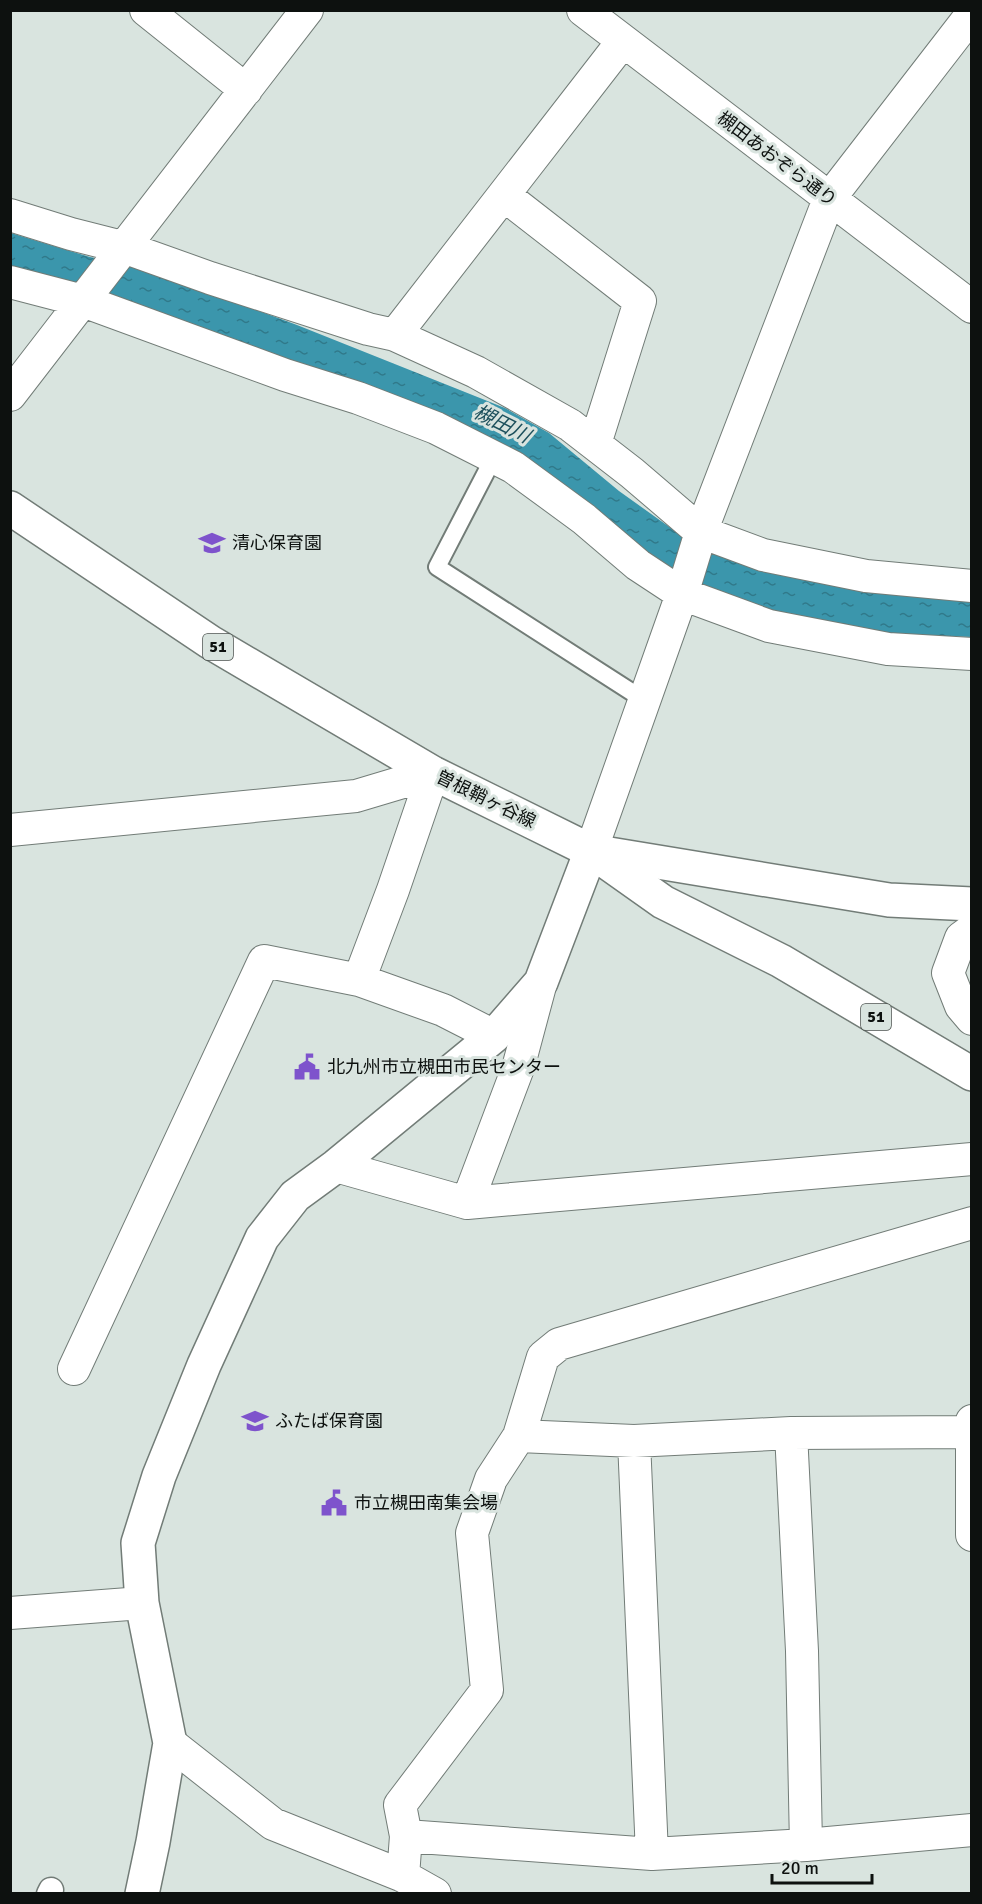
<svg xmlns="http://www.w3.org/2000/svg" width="982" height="1904" font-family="Signika,'Noto Sans JP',sans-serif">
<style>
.water{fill:url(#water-ripples)}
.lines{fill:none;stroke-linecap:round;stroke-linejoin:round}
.service-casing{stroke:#727c77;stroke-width:20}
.pedestrian-casing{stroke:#727c77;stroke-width:27}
.minor-casing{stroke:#727c77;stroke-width:34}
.tertiary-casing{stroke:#727c77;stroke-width:36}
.primary-casing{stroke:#727c77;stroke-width:36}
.service{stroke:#fff;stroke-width:16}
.pedestrian{stroke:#fff;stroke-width:24}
.minor{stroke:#fff;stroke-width:32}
.tertiary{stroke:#fff;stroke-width:33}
.primary{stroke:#fff;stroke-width:33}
.labels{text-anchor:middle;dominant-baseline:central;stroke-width:6;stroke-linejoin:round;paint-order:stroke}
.shield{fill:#d9e4df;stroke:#4a504d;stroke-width:1.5}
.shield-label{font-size:16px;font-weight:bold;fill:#0d110f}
.street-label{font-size:18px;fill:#0d110f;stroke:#d9e4df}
.poi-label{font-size:18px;fill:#0d110f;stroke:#d9e4df;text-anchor:start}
.water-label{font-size:20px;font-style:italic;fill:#1d505c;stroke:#d9e4df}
</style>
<defs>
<pattern id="water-ripples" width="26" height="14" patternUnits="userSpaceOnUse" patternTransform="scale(1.5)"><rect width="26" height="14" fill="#3b96ac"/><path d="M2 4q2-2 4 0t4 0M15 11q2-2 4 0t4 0" fill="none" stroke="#30798a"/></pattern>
</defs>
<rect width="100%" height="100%" fill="#d9e4df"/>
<!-- water -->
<path class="water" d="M11 233 90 257 140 267 297 325 505 408 549 433 619 491 675 531 719 551 783 576 868 587 971 597V637L867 633 758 610 669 572 558 484 11 267Z"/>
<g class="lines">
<!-- service casing -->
<g class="service-casing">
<path id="service" d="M494 457 437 567 644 700"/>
</g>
<!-- pedestrian casing -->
<g class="pedestrian-casing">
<path id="pedestrian" d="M49 1894 51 1890"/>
</g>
<!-- minor casing -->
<g class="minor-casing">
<path id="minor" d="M146 10 246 90
M583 10 972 307
M504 195 640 301 595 444
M10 215 71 234 126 248 210 278 368 329 395 335 476 372 570 425 632 473 701 532 763 555 866 576 972 586
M10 282 83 301 285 375 358 398 436 428 513 467 584 519 638 565 682 594 769 626 888 649 972 654
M395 335 623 41
M10 395 307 10
M10 830 356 796 433 773
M591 851 682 594 701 532 829 199 972 14
M972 930 961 938 948 973 961 1006 972 1019
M359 980 393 890 433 773
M336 1166 467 1203 972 1159
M467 1203 518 1068 541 982
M74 1369 264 961 359 980 443 1010 494 1036
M972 1421V1535
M791 1433 802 1651 806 1845
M519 1436 634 1441 791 1433 972 1432
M634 1441 652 1854
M10 1613 142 1603
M170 1743 273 1824 403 1876 435 1894
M406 1836 652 1854 806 1845 972 1830
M403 1876 406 1836 400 1805 487 1690 472 1533 491 1479 519 1436 543 1357 559 1344 972 1223"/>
</g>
<!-- tertiary casing -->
<g class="tertiary-casing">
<path id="tertiary" d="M142 1894 153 1842 170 1743 142 1603 138 1543 159 1476 204 1365 262 1238 295 1196 336 1166 494 1036 541 982 591 851 889 900 972 904"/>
</g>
<!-- primary casing -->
<g class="primary-casing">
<path id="primary" d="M10 508 210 642 433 773 591 851 663 902 781 961 972 1074"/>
</g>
<!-- service -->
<use href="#service" class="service"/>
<!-- pedestrian -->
<use href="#pedestrian" class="pedestrian"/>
<!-- minor -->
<use href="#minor" class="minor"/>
<!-- tertiary -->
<use href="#tertiary" class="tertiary"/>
<!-- primary -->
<use href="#primary" class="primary"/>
</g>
<!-- icons -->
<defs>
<g id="school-bare" transform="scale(2.07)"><path d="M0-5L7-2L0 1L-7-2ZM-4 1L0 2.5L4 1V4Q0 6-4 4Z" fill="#7e53cc" stroke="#d9e4df" stroke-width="2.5" paint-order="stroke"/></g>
<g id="civic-bare" transform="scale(2.07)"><path d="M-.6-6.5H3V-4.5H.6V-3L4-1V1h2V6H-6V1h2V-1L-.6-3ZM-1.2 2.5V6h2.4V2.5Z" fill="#7e53cc" stroke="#d9e4df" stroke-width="2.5" paint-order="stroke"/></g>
</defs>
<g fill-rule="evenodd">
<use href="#school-bare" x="212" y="543"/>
<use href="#civic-bare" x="307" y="1067"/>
<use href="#school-bare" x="255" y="1421"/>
<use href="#civic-bare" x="334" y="1503"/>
</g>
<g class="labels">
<!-- shield labels -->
<g class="shield">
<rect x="203" y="634" width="30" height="26" rx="4.5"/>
<rect x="861" y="1004" width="30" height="26" rx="4.5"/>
</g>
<g class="shield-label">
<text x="218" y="647">51</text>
<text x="876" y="1017">51</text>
</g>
<!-- street labels -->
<g class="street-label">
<text transform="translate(777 159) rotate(37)">槻田あおぞら通り</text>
<text transform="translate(486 799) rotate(26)">曽根鞘ヶ谷線</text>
</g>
<!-- poi labels -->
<g class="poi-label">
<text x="232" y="543">清心保育園</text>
<text x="327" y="1067">北九州市立槻田市民センター</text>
<text x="275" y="1421">ふたば保育園</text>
<text x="354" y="1503">市立槻田南集会場</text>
</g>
<!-- water labels -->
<g class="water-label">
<text transform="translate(502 424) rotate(27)">槻田川</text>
</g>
</g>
<!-- border -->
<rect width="982" height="1904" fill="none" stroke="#0d110f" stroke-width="24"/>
<!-- scale -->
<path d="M772 1874v9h100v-9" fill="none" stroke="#0d110f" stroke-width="3"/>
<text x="781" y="1874" font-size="18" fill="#0d110f" stroke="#d9e4df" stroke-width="4.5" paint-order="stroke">20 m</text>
</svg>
